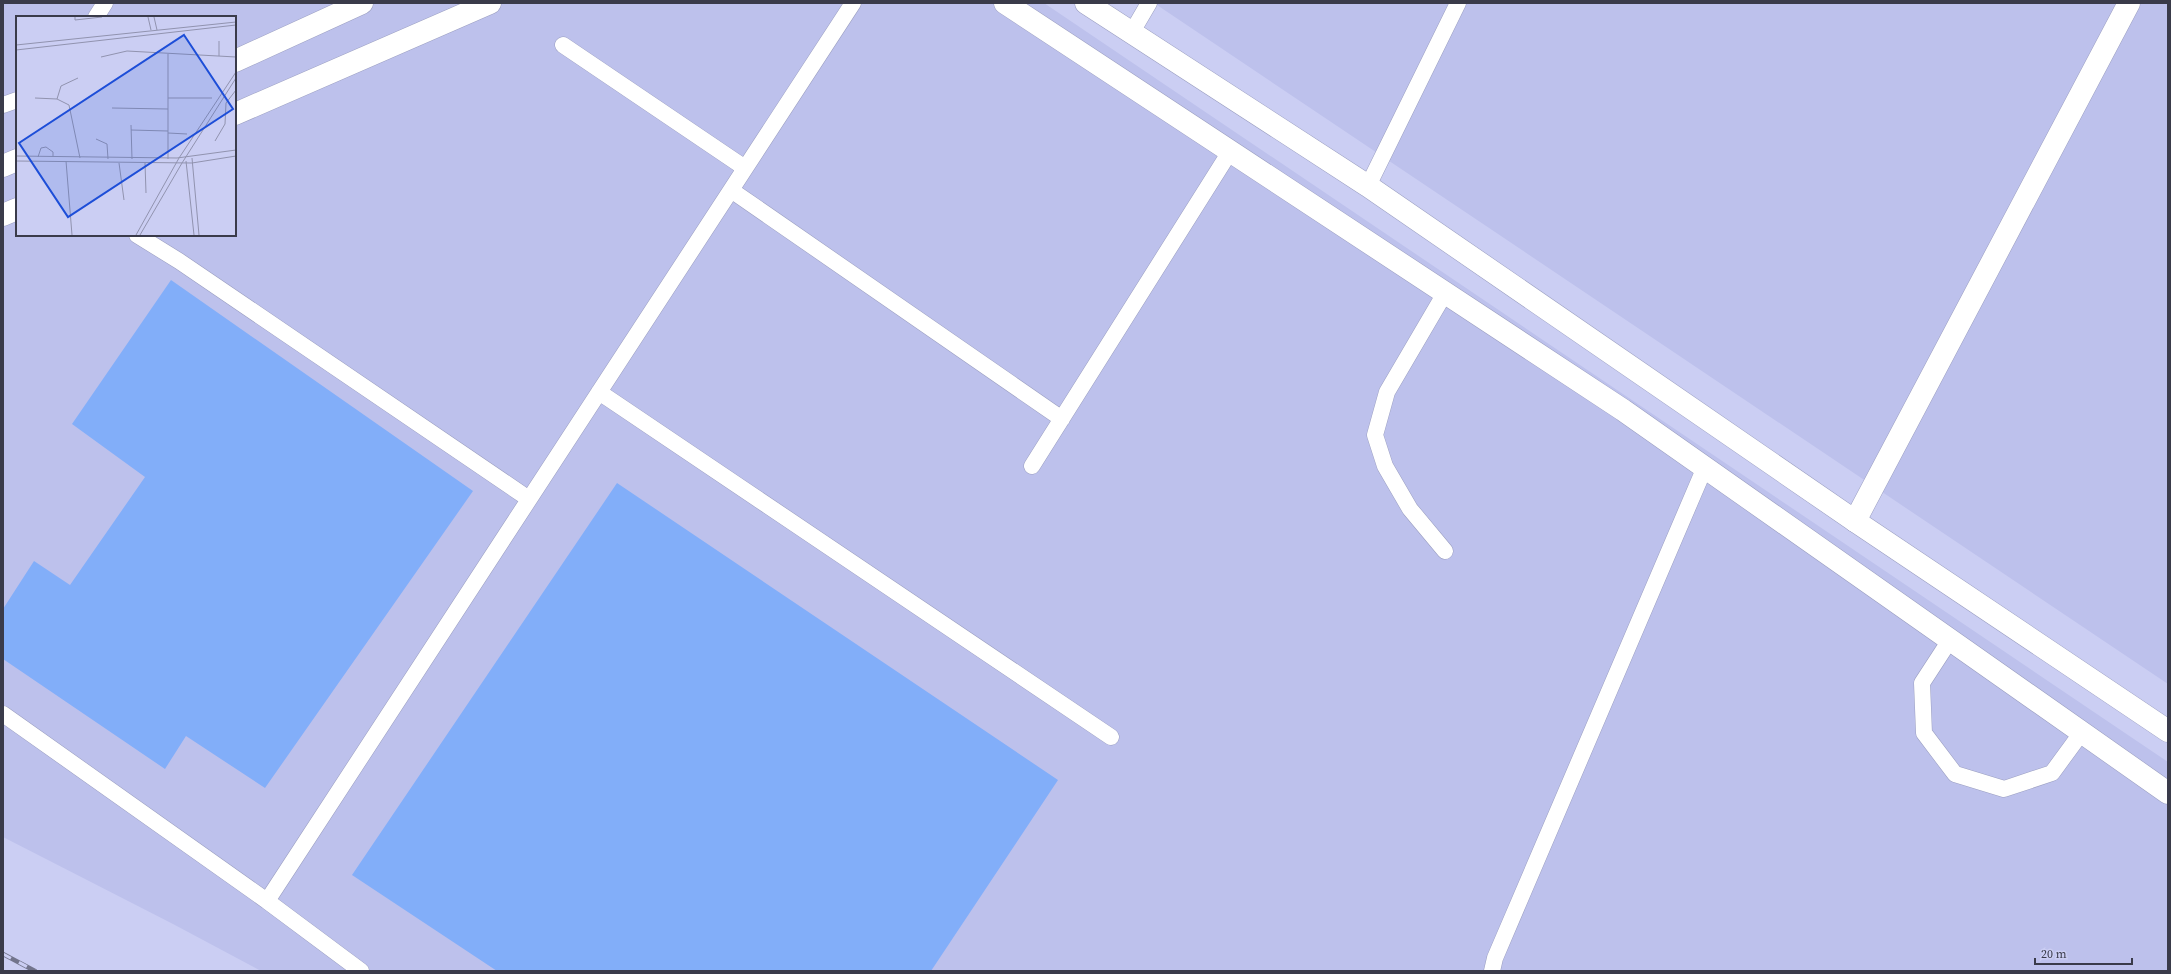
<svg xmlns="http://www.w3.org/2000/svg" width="2171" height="974" font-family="'Source Serif 4',serif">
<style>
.built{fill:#bdc1ec;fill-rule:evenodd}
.building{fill:#82aef9}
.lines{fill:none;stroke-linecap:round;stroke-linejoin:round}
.lane-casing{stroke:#9b9fc1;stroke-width:17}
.secondary-casing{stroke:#9b9fc1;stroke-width:23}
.primary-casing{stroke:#9b9fc1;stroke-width:23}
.lane{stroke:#fff;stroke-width:16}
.secondary{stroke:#fff;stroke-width:22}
.primary{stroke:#fff;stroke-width:22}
.rail-casing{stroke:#72748c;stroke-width:4.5}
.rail{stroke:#cbcef3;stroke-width:3;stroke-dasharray:9;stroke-linecap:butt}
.inset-road{fill:none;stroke:#9193af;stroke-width:1}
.view{fill:#1d4ed8;fill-opacity:0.15;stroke:#1d4ed8;stroke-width:2}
.inset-edge{fill:none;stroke:#3a3b4a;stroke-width:2}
</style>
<rect width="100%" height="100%" fill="#cbcef3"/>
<!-- built -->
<path class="built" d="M3 3H1044L2168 762V971H261L173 924 3 837ZM17 17H235V235H17Z
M1154 3H2168V684Z"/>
<!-- building -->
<path class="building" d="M171 280 473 491 265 788 186 736 165 769 3 659V609L34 561 70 585 145 477 72 424Z
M617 483 1058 780 931 971H497L352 875Z"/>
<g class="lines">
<!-- lane casing -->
<g class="lane-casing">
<path id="lane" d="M96 17 105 3
M1132 32 1149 3
M563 45 745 168
M3 105 17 100
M1368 186 1458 3
M731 190 1062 419
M137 235 179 261 529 499
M1445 293 1387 392 1375 435 1385 466 1410 509 1445 551
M599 392 1111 737
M1032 466 1231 150
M1950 640 1922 683 1924 733 1955 774 2004 789 2052 773 2082 732
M3 714 267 901 361 971
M267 901 853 3
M1492 971 1495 958 1705 467"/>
</g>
<!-- secondary casing -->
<g class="secondary-casing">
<path id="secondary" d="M235 61 362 3
M235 114 490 3
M3 166 17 160
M3 215 17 209
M1855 521 2129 3"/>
</g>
<!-- primary casing -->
<g class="primary-casing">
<path id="primary" d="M1005 3 1623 410 2168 793
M1086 3 1368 186 1855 521 2168 731"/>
</g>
<!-- lane -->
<use href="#lane" class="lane"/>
<!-- secondary -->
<use href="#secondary" class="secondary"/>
<!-- primary -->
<use href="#primary" class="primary"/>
<!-- rail casing -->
<g class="rail-casing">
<path id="rail" d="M3 954 35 971"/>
</g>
<!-- rail -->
<use href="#rail" class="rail"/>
</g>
<!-- overview -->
<g transform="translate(16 16)">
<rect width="220" height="220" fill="#cbcef3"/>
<path class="inset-road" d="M59 1V4L86 1M132 1 135 14M138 1 141 14M203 25V40M0 29 220 6M0 34 220 9M85 41 111 35 220 41M19 82 41 83 53 89 64 142M152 82H196M41 83 45 70 62 62M96 92 152 93M115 109 116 143M115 114 152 115M152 117 171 118M80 123 91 128 92 143M199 125 209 108 210 87 220 74M0 140 161 142 220 134M22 141 25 132 30 131 37 136V141M176 142 183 219M152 143V38M0 145 176 147 220 140M50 145 56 219M170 145 178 219M103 147 108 184M129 147 130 177M120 219 163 142 220 56M124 219 166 147 220 62"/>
<path class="view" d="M168 19 217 93 52 201 3 127Z"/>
<rect width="220" height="220" class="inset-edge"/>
</g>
<!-- border -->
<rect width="2171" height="974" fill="none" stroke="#3a3b4a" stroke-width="8"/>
<!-- scale -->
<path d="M2035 958v6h97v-6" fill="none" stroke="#3a3b4a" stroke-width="2"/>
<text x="2041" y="958" font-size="12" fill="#3a3b4a" stroke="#cbcef3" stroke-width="3" paint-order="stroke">20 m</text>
</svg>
